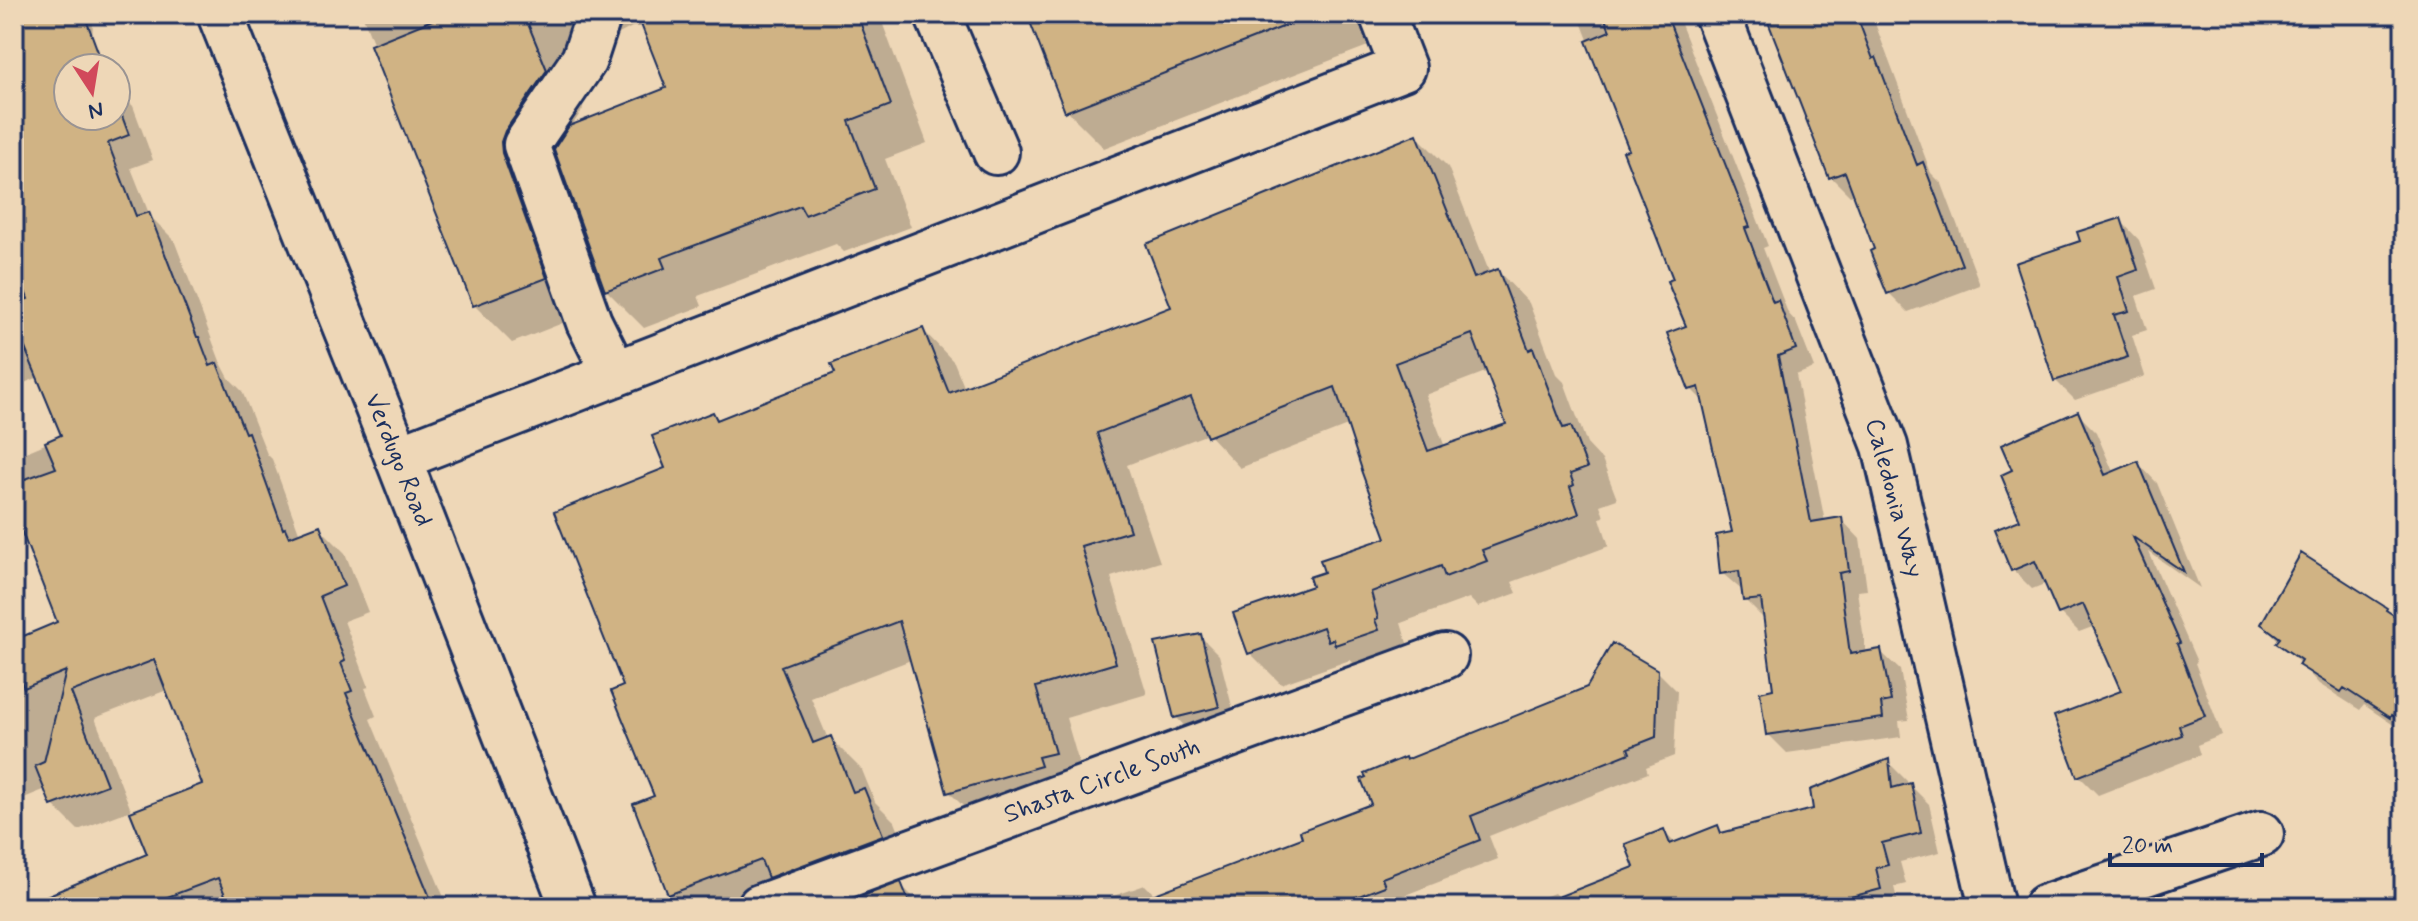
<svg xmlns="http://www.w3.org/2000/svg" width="2418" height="921" font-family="Mynerve,sans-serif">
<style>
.shadow{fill:#0003;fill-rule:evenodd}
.building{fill:#d0b384;stroke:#1b2f5e;stroke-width:2;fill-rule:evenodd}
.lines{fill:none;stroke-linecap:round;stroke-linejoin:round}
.minor-casing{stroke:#1b2f5e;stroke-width:50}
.major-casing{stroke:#1b2f5e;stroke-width:50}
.minor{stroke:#eed7b7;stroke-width:44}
.major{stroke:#eed7b7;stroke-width:44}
.labels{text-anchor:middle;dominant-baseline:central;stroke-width:8;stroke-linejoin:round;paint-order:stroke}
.street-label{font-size:26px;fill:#1b2f5e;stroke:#eed7b7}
</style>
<rect width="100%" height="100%" fill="#eed7b7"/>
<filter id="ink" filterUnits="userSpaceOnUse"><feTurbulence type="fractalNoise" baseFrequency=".0125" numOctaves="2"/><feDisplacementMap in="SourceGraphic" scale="16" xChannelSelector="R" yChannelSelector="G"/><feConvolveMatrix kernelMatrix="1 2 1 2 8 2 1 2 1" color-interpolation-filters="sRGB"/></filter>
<g filter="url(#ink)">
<!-- shadow -->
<path class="shadow" d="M14 14H90L93 23 92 40 102 68H68V116H116V90L133 106 153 160 131 168 150 216 174 240 220 361 229 378 242 391 267 454 272 459 300 535 320 528 345 553 368 612 344 621 369 687 365 688 376 716 370 719 448 907H14V889L21 907 150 855 204 785 167 690 95 718 131 810 78 830 53 805 46 789 14 802V642L60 624 14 506V457L64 436 39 377 14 387Z
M362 14H879L927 143 885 159 911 227 844 252 836 244 698 296 702 306 644 328 606 290 556 149 543 169 583 315 512 343 474 305ZM632 27H644L668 90 571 127 583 109 566 66 611 48 619 34Z
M1029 14H1362L1373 44 1104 148 1067 111Z
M1578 14H1677L1768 246 1763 248 1788 313 1796 322 1814 368 1796 375 1825 522 1841 519 1860 539 1867 590 1857 591 1866 653 1880 651 1900 670 1909 720 1899 721 1901 737 1787 753 1768 734 1776 691 1764 619 1745 600 1744 592 1722 573 1735 534 1705 403 1691 389 1689 327 1676 280 1631 151Z
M1767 14H1882L1873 18 1931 173 1942 184 1980 285 1908 312 1889 293 1877 250 1856 194 1850 196 1831 177Z
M1417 136 1448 167 1490 274 1498 271 1529 303 1556 374 1564 382 1587 444 1602 460 1617 499 1600 505 1604 517 1600 518 1609 546 1512 582 1517 593 1478 607 1469 598 1401 623 1409 650 1362 671 1350 660 1281 684 1250 653 1326 573 1389 540 1350 425 1240 468 1208 434 1127 465 1160 562 1111 577 1147 694 1066 718 1085 784 981 824 949 792 911 660 811 698 828 739H831L862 770 875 802 895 822 913 867 750 907H683L670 894 656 797 626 687 667 469 713 414 720 421 837 374 923 330 954 362 965 389 1174 308ZM1488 371 1508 426 1445 447 1425 395Z
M2120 220 2139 240 2156 289 2136 296 2147 330 2132 335 2145 376 2075 400 2055 380 2083 243Z
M2077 413 2096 432 2114 474 2138 463 2157 483 2200 588 2149 552 2197 662 2195 663 2222 735 2197 745 2200 755 2098 795 2079 776 2123 692 2095 626 2079 632 2060 613 2047 583 2032 589 2013 570 2022 521 2014 471Z
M2386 610 2404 627V732L2364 705 2360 710 2319 684 2263 624Z
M1200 636 1219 655 1237 726 1195 737 1176 717Z
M1657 671 1677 691 1674 756 1646 767 1648 773 1489 836 1498 859 1400 897 1403 905 1108 907 1105 899 1145 885 1156 896 1305 839 1374 806 1407 762Z
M1888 762 1907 781 1908 786 1910 785 1929 804 1940 852 1900 862 1906 884 1894 887 1899 907H1519L1554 893 1559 898 1636 869 1664 832 1676 844 1718 828 1724 834 1815 810Z
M900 884 923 907H838Z"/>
<!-- building -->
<path class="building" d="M14 14H84L104 68H68V116H116V100L129 135 108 143 136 216 149 212 197 337H199L210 366 217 363 245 433 248 432 283 529 285 528 289 537 320 525 344 586 320 596 345 661 341 663 352 691 346 693 434 907H230L218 878 141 907H20L147 854 130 812 202 784 154 660 71 692 107 785 51 806 35 766 44 762 66 671 24 688 14 664V640L57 622 14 512V483L56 468 45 442 61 435 25 348 14 352V304L28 299 14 262Z
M447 14H524L547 70 505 131 501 142 502 153 547 278 473 306 370 45Z
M637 14H857L891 105 849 121 875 189 805 215 800 206 661 258 665 268 605 291 554 149 569 126 666 88Z
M1027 14H1308V17L1065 112Z
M1603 14H1666L1750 227 1745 228 1773 302 1778 300 1796 349 1778 356 1811 522 1842 517 1849 571 1839 573 1850 654 1881 649 1891 701 1881 703 1883 718 1766 735 1760 692 1773 689 1761 599 1743 601 1739 571 1720 574 1716 535 1732 532 1699 387 1689 390 1667 333 1686 326 1667 281 1673 279 1623 151 1629 150 1586 41 1610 31Z
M1765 14H1856L1873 59 1876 57 1917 165 1923 162 1962 265 1887 294 1870 251 1874 249 1845 172 1829 178Z
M1417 134 1474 278 1498 269 1529 350 1533 348 1563 428 1571 426 1587 468 1570 474 1574 485 1570 487 1579 514 1482 550 1487 561 1445 577 1441 566 1371 592 1378 618 1375 620 1379 630 1335 645 1333 639 1328 641 1323 627 1248 654 1233 613 1312 586 1309 577 1324 572 1320 560 1386 538 1361 470H1362L1335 387 1207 437 1191 397 1097 433 1130 531 1081 546 1116 663 1036 687 1055 753 1038 757 1041 766 947 793 899 621 781 666 813 743 831 736 853 792 864 788 883 835 768 878 761 860 668 895 633 804 654 796 611 691 623 686 554 512 665 468 652 436 713 412 717 420 835 373 831 364 923 328 949 393 1171 307 1146 244ZM1472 334 1506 424 1428 451 1395 363Z
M2121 218 2138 270 2118 277 2129 311 2114 315 2128 357 2054 381 2015 263 2080 241 2077 232Z
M2078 411 2105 475 2138 461 2184 572 2133 537 2180 643 2177 644 2205 716 2179 726 2182 735 2077 777 2054 716 2121 691 2083 604 2058 614 2035 561 2011 571 1994 530 2020 520 2001 475 2012 470 2001 445Z
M2301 553 2387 608 2386 610 2404 622V722L2391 715 2390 718 2344 688 2341 692 2298 665 2301 660 2276 643 2280 638 2261 624Z
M1201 634 1219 707 1174 718 1155 643Z
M1612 643 1658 670 1656 737 1628 748 1630 753 1471 816 1480 840 1382 878 1385 886 1330 907H1132L1131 903 1302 838 1300 831 1371 804 1361 779 1366 777 1364 774 1405 757 1406 760 1587 687Z
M1889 759 1892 788 1911 783 1921 833 1882 843 1888 865 1876 868 1881 889 1813 907H1540V904L1634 867 1625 844 1664 829 1670 844 1718 825 1721 833 1813 809 1810 790Z
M901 882 911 907H833Z"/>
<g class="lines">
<!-- minor casing -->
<g class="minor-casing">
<path id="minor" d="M599 14 584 60 526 145 589 322 615 374
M937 14 996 152
M1717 14 1885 446 1992 907
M398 458 1403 68 1382 14
M760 907 1445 656
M2046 907 2261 834"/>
</g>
<!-- major casing -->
<g class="major-casing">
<path id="major" d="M220 14 398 458 573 907"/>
</g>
<!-- minor -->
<use href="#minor" class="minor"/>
<!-- major -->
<use href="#major" class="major"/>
</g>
</g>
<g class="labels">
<!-- street labels -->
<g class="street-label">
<text transform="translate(398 460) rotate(68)">Verdugo Road</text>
<text transform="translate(1894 498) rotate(75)">Caledonia Way</text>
<text transform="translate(1102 781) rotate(-20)">Shasta Circle South</text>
</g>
</g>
<!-- margin -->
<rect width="2418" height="921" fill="none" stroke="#eed7b7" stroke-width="48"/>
<rect x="24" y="24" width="2370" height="873" fill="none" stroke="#1b2f5e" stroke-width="3" filter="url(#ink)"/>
<!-- north arrow -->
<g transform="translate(92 92) rotate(168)"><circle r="38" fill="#eed7b7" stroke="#9a9493" stroke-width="2"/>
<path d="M0-6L14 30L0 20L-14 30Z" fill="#d1495b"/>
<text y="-12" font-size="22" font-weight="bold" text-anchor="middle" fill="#1b2f5e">N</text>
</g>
<!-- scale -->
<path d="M2110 853v12h152v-12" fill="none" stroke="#1b2f5e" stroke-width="4"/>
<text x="2122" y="853" font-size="24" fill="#1b2f5e" stroke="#eed7b7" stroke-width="6" paint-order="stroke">20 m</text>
</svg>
